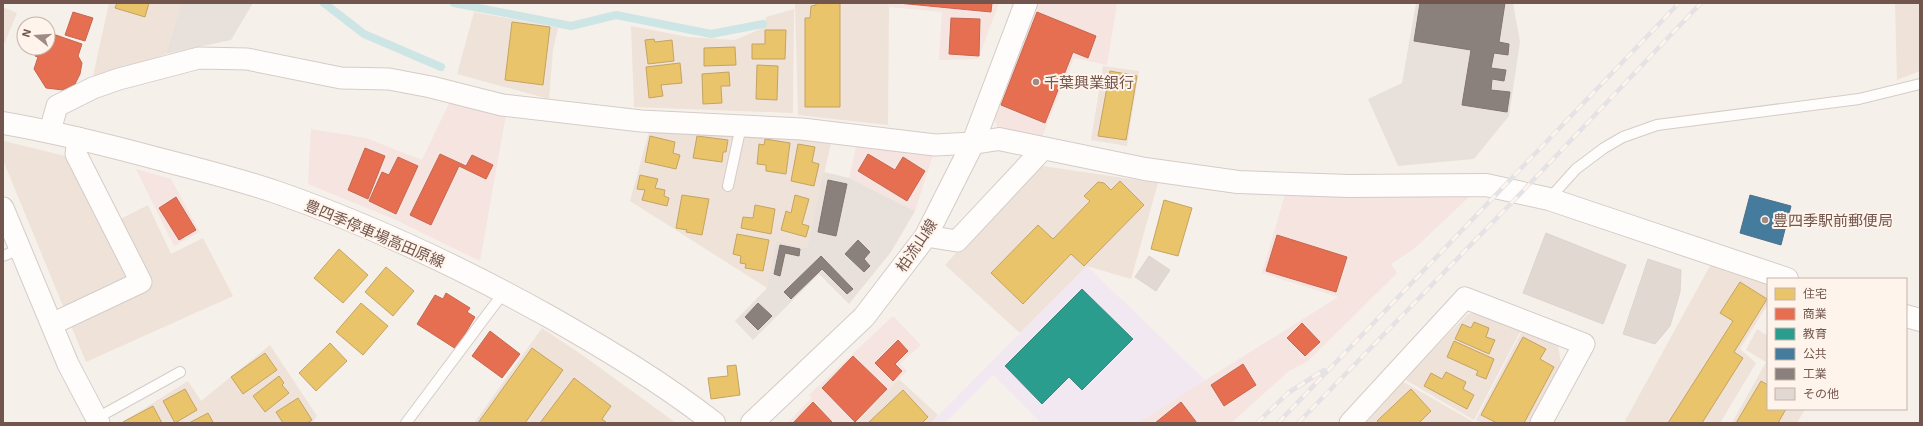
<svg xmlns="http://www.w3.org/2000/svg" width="1923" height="426" font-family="'Exo 2','Noto Sans JP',sans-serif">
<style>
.residential{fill:#efe2d8}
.commercial{fill:#f5e4df}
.industrial{fill:#e8e0db}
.education{fill:#f1e8f2}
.homes{fill:#e9c46a;stroke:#c5a361}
.shops{fill:#e76f51;stroke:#c46750}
.schools{fill:#2a9d8f;stroke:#40877b}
.public{fill:#457b9d;stroke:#527085}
.industry{fill:#8a817c;stroke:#83746e}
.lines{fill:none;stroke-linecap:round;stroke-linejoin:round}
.stream{stroke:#cde6e5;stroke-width:8}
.building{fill:#e2d8d2;stroke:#ded3cd}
.lane-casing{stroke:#d4ccc8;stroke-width:12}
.street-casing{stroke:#d4ccc8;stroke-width:23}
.secondary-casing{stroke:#d5cbc7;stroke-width:24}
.lane{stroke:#fefdfc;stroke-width:10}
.street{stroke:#fefdfc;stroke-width:21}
.secondary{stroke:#fefdfc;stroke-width:22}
.rail-casing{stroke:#e4e2e4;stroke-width:4.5}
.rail{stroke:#fef4eb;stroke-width:3;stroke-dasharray:9;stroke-linecap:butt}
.poi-dot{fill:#a08b84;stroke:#fef4eb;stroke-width:1.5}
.labels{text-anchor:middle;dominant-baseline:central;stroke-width:4;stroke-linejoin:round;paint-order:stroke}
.poi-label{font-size:15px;fill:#72554c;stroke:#fef4eb;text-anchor:start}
.street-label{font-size:15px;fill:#72554c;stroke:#fef4eb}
</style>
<rect width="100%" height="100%" fill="#f6f0eb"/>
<!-- residential -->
<path class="residential" d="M109 3H181L166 54 92 81Z
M795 3H889L888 125 798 115Z
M1895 3H1920V71L1897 80Z
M3 7 17 13 3 47Z
M794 9 793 113 634 107 631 26 688 37 735 40 765 27 766 17Z
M474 12 558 28 553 50 549 99 457 74Z
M1103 66 1139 71 1127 146 1091 140Z
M650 128 832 139 807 248 776 241 767 288 630 201Z
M4 141 69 157 105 227 148 205 171 254 203 238 233 296 86 362 3 160Z
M1036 165 1158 183 1131 279 1087 266 1020 333 945 265Z
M1711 264 1768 283V304L1740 349 1756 363 1720 423H1630L1625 421Z
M1478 312 1522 328 1474 420 1404 379 1468 314Z
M542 328 585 357 676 423H474Z
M1523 329 1557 341 1562 368 1531 423H1482L1476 420Z
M1757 329 1768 336V409H1805L1797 423H1732L1766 362 1746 350Z
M270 345 317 416 312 423H121L188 381 201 401Z
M899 379 938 415 931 423H856Z
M1402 381 1472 421 1471 423H1366Z"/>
<!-- commercial -->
<path class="commercial" d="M888 3H999L978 59 939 60 942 12 888 7Z
M1037 3H1117L1107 65 1074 58 1042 137 999 129 991 114Z
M452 97 507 109 480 261 394 219 308 184 311 129 366 138 422 160Z
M857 143 933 155 915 211 849 178Z
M136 169 171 179 200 232 174 246Z
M1285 195H1471L1415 248 1391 264 1397 273 1308 361 1289 371 1231 423H1137L1338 297 1262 273Z
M893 316 921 345 900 364 907 371 856 423H787L812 398 809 395Z"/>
<!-- industrial -->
<path class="industrial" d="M181 3H253L231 40 166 54Z
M1416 3H1513L1520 42 1509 116 1474 159 1398 166 1368 99 1402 83Z
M824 172 849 178 915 211 891 252 849 304 819 274 753 340 735 321 767 288 776 241 807 248Z"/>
<!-- education -->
<path class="education" d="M1087 266 1205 380 1137 423H1041L993 375 945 423H931Z"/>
<!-- homes -->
<path class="homes" d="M117 3H149L145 17 115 8Z
M816 3H840V107H805V18H810L811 6 816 5Z
M512 22 550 27 543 85 505 80Z
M765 30H786L785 59H752V44H765Z
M654 39 655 42 672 40 674 61 648 64 645 40Z
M735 47 736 65 704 66V48Z
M680 63 682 83 661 85 663 96 649 98 646 67Z
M757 65 778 66 777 100 756 99Z
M1110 71 1137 76 1126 140 1098 136Z
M729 72 730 86H721L722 103 703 104 702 74Z
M650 136 675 142 673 153 680 155 676 169 645 162Z
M697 136 728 140 726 152H723L722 162 693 158Z
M765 139 790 143 786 174 766 171V165L757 164 759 144 764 145Z
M798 144 815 147 812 162 819 164 814 186 791 181Z
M640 175 658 179 655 188 665 190 664 196 669 198 667 206 642 200 645 190 637 189Z
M1120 181 1144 205 1084 266 1071 254 1023 304 991 273 1038 225 1053 239 1090 201 1084 196 1098 182 1104 183 1111 190Z
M682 195 709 199 702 235 686 232 687 230 676 228Z
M795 195 809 199 802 224 809 226 806 237 781 230 786 211 791 213Z
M1164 200 1192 208 1178 256 1151 249Z
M755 205 775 209 771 234 741 228 743 217 753 218Z
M737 234 769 240 763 271 745 268 746 264 740 263 741 256 733 254Z
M339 249 368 275 343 303 314 278Z
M386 267 414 291 393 316 365 292Z
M1740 282 1767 299 1734 352 1743 358 1702 423H1668L1733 321 1720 313Z
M361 303 388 326 363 355 336 332Z
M1474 322 1489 328 1486 337 1495 340 1489 354 1455 339 1462 324 1471 328Z
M1523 337 1546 349 1540 359 1554 367 1524 423H1497L1481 415Z
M1454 341 1494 359 1486 379 1476 375 1478 371 1447 357Z
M330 343 347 361 316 391 299 373Z
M532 348 563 370 525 423H478Z
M265 353 277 370 243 394 231 377Z
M736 365 740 395 711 399 708 378 728 376 727 366Z
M1446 372 1466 382 1463 389 1474 395 1467 409 1424 386 1431 373 1442 379Z
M279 376 284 383 282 385 289 393 265 412 253 396Z
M574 378 611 406 602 419 607 423H540Z
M1761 381 1768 385V409H1786L1778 423H1736Z
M185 389 197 410 175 423 163 401Z
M1411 389 1431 411 1419 423H1379L1377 421Z
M903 390 928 417 922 423H868Z
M298 398 312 420 307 423H283L276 412Z
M153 406 162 423H123V422Z
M208 413 213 422 211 423H189Z"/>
<!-- shops -->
<path class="shops" d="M898 3H992L991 12Z
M73 12 93 18 85 41 65 35Z
M1037 12 1096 36 1088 58 1073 52 1045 123 1001 105Z
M951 18 980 19 979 56 949 54Z
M50 33 82 44 78 56 82 63 80 74 75 84 63 90 46 88 34 69 38 57 35 56 38 48H48Z
M365 148 385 156 368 199 348 190Z
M440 154 466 166 472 155 493 165 486 179 459 166 431 225 410 215Z
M868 154 895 170 903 157 925 171 907 201 858 171Z
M398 157 418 166 396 214 369 201 382 172 389 175Z
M176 197 196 230 179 240 159 208Z
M1277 235 1347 257 1336 292 1266 271Z
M446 293 470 308 467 312 475 317 456 349 417 324 435 295 443 299Z
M1302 323 1320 342 1305 356 1287 338Z
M490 331 520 354 502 378 472 356Z
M898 340 908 351 895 364 902 371 893 381 875 363Z
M853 356 887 389 855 422 822 388Z
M1243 364 1256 385 1224 406 1211 385Z
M813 402 833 423H793Z
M1181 402 1197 423H1155Z"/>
<!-- schools -->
<path class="schools" d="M1082 289 1133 339 1082 390 1069 377 1042 404 1005 366Z"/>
<!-- public -->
<path class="public" d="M1750 195 1791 206 1781 245 1740 233Z"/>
<!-- industry -->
<path class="industry" d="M1420 3H1505L1499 42 1509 44 1508 55 1494 53 1491 68 1506 70 1504 81 1492 79 1491 90 1510 92 1507 112 1462 105 1471 50 1414 41Z
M828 180 847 184 836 236 818 232Z
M858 240 870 252 864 259 870 266 864 272 845 254Z
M780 245 800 249 799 256 785 253 780 276 774 274Z
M821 256 853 289 847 294 822 269 791 299 784 292Z
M758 303 772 316 758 330 745 317Z"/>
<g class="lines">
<!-- stream -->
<path class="stream" d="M324 3 364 34 441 67
M454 3 571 26 616 15 711 34 763 24"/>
</g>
<!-- building -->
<path class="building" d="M1546 233 1626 265 1603 324 1523 293Z
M1149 256 1170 270 1156 291 1135 277Z
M1648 259 1681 270 1680 292 1670 326 1655 344 1623 334Z"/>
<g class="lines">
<!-- lane casing -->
<g class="lane-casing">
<path id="lane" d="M728 186 741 126
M1549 199 1576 169 1604 148 1623 137 1657 125 1859 99 1920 84
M3 256 20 249
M97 418 180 372
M406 423 504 292"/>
</g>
<!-- street casing -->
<g class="street-casing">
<path id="street" d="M50 131 57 106 93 88 119 79 199 58 247 59 341 78 389 79 431 87 502 105 641 121 802 129 935 145 973 143
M3 208 68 364 99 423
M926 236 957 241 1044 148
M52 324 141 282 76 154 78 138
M1350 423 1465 298 1584 344 1541 423"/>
</g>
<!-- secondary casing -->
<g class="secondary-casing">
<path id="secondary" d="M3 123C56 132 107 145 159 159 198 169 238 179 276 192 371 225 462 268 550 317 606 349 663 383 714 423
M973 143 999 139 1145 169 1238 182 1349 186 1486 185 1549 199 1787 279
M1906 316 1920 320
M752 423 864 317 926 236 973 143 1026 3"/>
</g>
<!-- lane -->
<use href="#lane" class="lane"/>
<!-- street -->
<use href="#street" class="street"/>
<!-- secondary -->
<use href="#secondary" class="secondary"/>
<!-- rail casing -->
<g class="rail-casing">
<path id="rail" d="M1257 423 1288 393 1324 370
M1278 423 1679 3
M1298 423 1521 193 1701 3"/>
</g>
<!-- rail -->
<use href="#rail" class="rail"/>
</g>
<!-- markers -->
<g class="poi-dot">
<circle cx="1036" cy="82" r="4"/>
<circle cx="1765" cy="220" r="4"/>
</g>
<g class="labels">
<!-- poi labels -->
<g class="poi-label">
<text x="1044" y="82">千葉興業銀行</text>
<text x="1773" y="220">豊四季駅前郵便局</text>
</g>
<!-- street labels -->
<g class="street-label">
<text transform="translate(375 233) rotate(23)">豊四季停車場高田原線</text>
<text transform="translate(916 245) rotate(-56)">柏流山線</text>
</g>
</g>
<!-- border -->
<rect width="1923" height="426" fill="none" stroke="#72554c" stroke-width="8"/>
<!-- legend -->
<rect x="1767" y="278" width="140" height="132" fill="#fef4eb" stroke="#c6b4ab"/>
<rect x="1775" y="288" width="20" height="12" fill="#e9c46a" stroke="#c6b4ab"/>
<text x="1803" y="298" font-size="12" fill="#72554c">住宅</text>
<rect x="1775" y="308" width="20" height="12" fill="#e76f51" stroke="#c6b4ab"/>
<text x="1803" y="318" font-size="12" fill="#72554c">商業</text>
<rect x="1775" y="328" width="20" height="12" fill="#2a9d8f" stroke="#c6b4ab"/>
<text x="1803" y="338" font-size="12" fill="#72554c">教育</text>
<rect x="1775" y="348" width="20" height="12" fill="#457b9d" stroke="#c6b4ab"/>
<text x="1803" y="358" font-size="12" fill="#72554c">公共</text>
<rect x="1775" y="368" width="20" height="12" fill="#8a817c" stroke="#c6b4ab"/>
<text x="1803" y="378" font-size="12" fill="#72554c">工業</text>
<rect x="1775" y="388" width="20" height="12" fill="#e2d8d2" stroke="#c6b4ab"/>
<text x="1803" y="398" font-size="12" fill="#72554c">その他</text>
<!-- north arrow -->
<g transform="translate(36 36) rotate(287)"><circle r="19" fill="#fef4eb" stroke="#c6b4ab"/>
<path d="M0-3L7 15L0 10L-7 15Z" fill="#a08b84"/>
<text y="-6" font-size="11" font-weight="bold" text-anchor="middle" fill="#72554c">N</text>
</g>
</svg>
